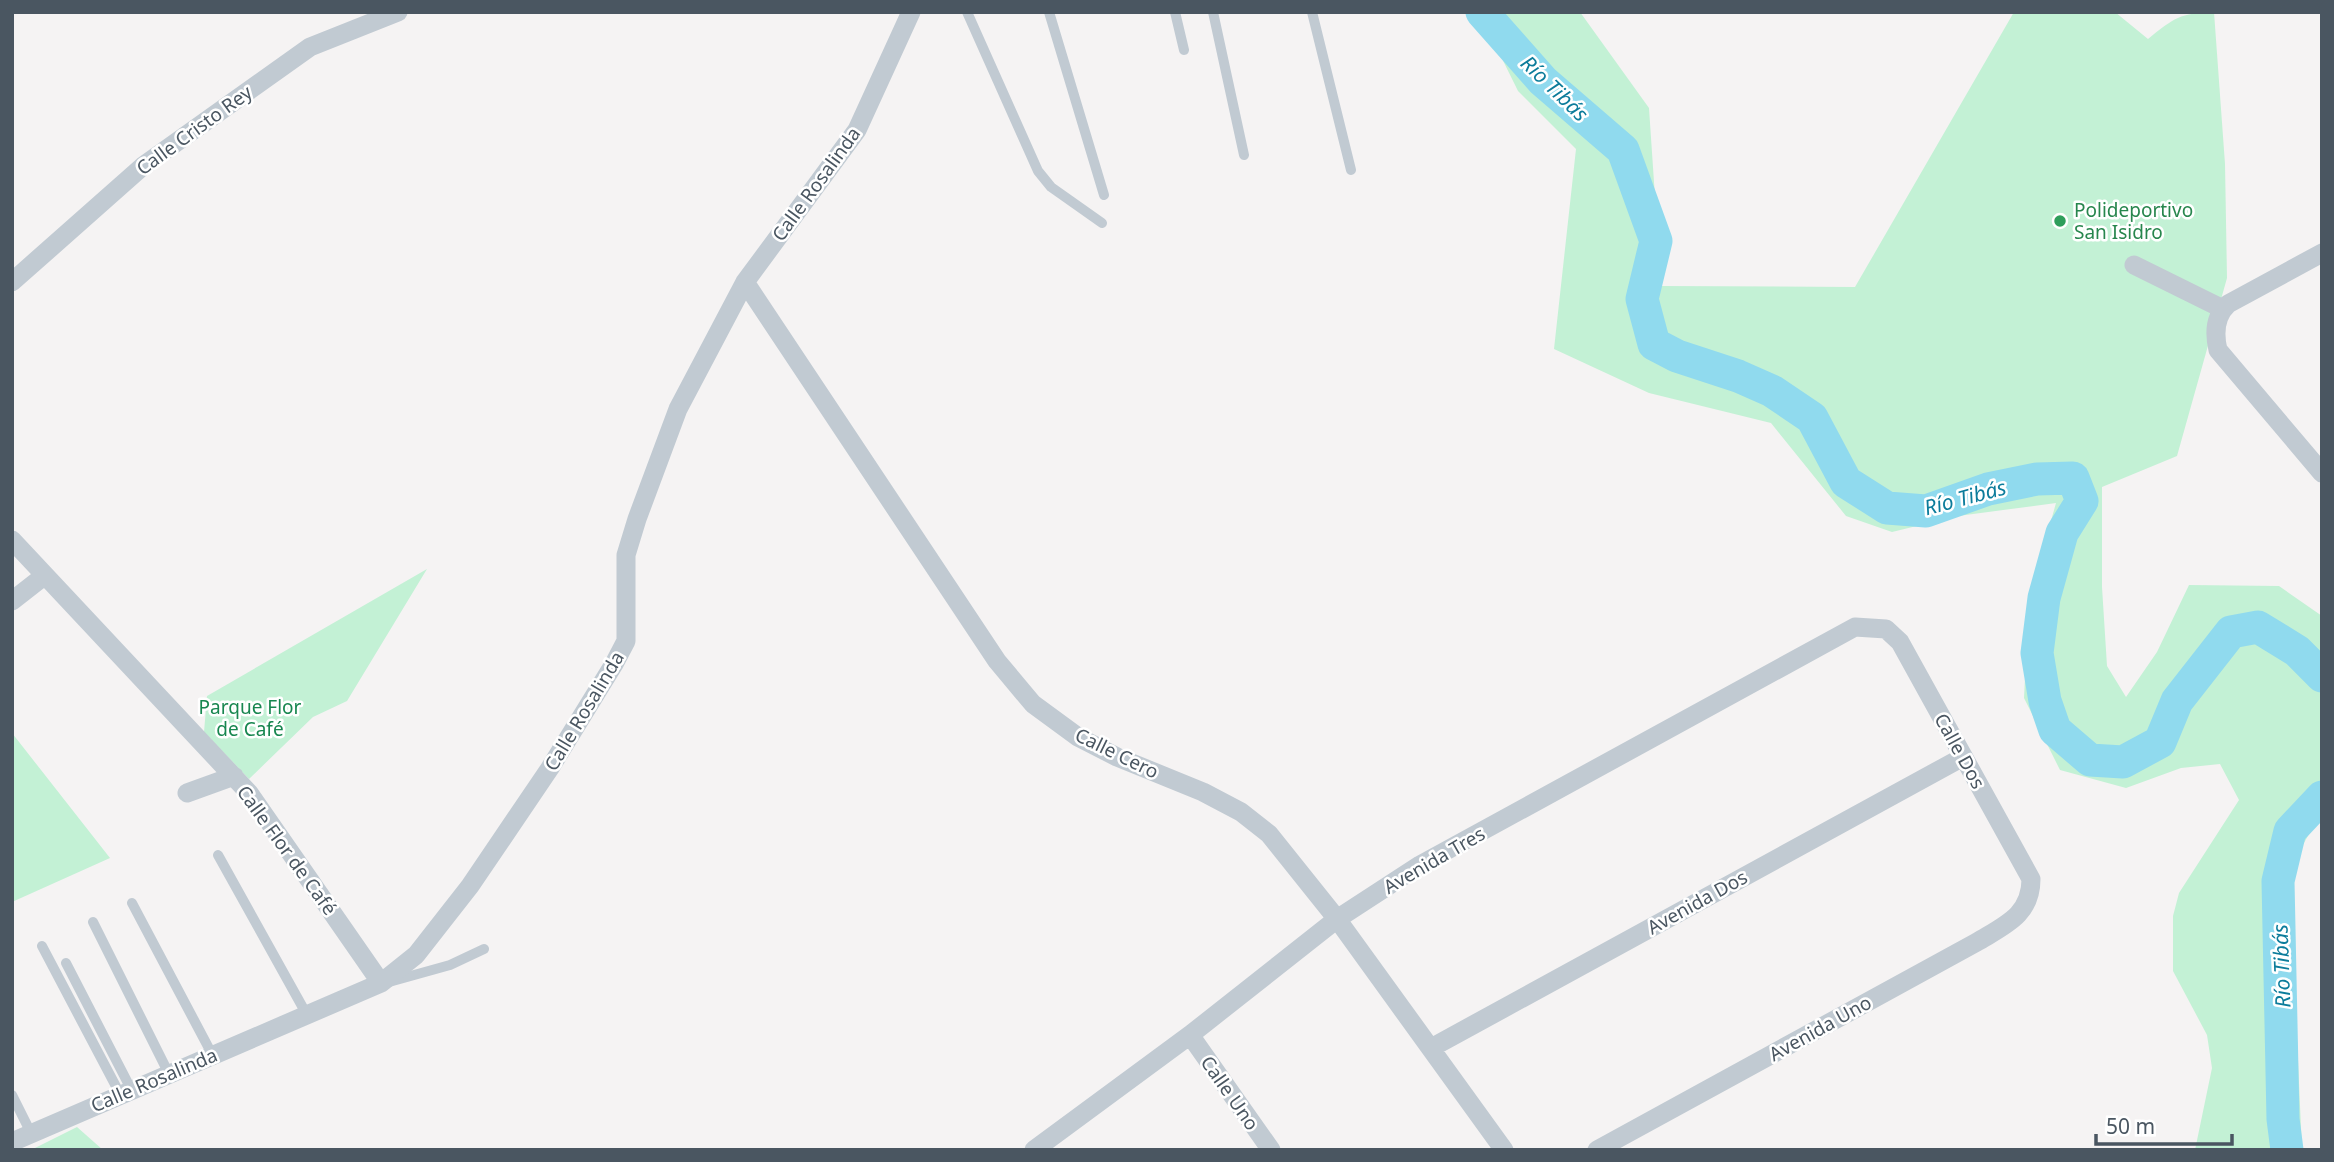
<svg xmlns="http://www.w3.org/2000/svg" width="2334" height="1162" font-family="'Noto Sans',sans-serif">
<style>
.green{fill:#c3f1d5}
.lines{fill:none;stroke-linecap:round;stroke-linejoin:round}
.river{stroke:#90daee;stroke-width:33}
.lane{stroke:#c1cad2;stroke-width:10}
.street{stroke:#c1cad2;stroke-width:19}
.leisure-dot{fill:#2e9e5b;stroke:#fff;stroke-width:2.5}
.labels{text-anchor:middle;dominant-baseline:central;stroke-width:5;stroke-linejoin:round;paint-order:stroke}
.street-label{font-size:19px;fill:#4a5661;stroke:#fff}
.leisure-label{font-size:19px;fill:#27864d;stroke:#fff;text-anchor:start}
.park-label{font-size:19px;fill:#17864f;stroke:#fff}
.water-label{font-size:21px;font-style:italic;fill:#0c7c9b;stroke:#fff}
</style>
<rect width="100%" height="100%" fill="#f5f3f3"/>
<!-- green -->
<path class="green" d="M1479 12H1580L1649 108 1661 286 1855 287 2014 12H2115L2148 39C2174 18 2180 13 2214 12L2225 164 2227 278 2177 456 2102 487V587L2107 666 2126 697 2157 652 2189 585 2279 586 2322 616V811L2300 850 2290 881 2302 1150H2195L2212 1068 2207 1035 2173 971V916L2179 893 2239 800 2220 764 2181 768 2126 788 2060 770 2024 698 2029 599 2056 503 1958 516 1892 532 1846 516 1771 423 1649 393 1554 349 1576 149 1518 91Z
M427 569 347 701 313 717 249 779 204 732 207 696Z
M12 733 110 858 12 902Z
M77 1127 103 1150H31Z"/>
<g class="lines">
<!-- river -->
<path class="river" d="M1482 12 1543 81 1623 150 1656 241 1642 299 1654 344 1677 356 1738 376 1772 391 1812 418 1846 482 1887 508 1926 511 1988 489 2037 479 2073 478 2082 501 2062 533 2044 598 2037 653 2045 701 2055 730 2090 760 2123 762 2160 742 2177 701 2231 632 2258 627 2297 651 2322 676
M2287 1150 2283 1119 2278 881 2290 831 2322 797"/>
<!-- lane -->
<path class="lane" d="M967 12 1038 171 1051 187 1102 223
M1049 12 1104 195
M1175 12 1184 50
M1213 12 1244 155
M1312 12 1351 170
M218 855 307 1015
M132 903 213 1056
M93 922 169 1074
M42 946 120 1094
M66 963 131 1089
M389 982 450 965 484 949
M12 1095 31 1133"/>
<!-- street -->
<path class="street" d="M2322 253 2228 304C2215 316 2214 333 2218 350L2322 473
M2134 265 2223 309
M12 282 143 166 310 47 398 12
M745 282 997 661 1033 704 1078 737 1117 757 1203 792 1241 812 1269 834 1337 919 1504 1150
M12 540 249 793 381 983
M12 601 44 576
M187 793 234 776
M1190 1035 1271 1150
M1431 1048 1963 757
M12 1142 381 983 416 955 470 886 550 768 614 664 626 641V555L637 519 678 409 745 282 857 130 911 12
M1034 1150 1190 1035 1337 919 1420 865 1855 627 1886 629 1900 642 2031 879C2031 915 2005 925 1977 942L1597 1150"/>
</g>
<!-- markers -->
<circle class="leisure-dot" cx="2060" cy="221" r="7"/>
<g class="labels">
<!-- street labels -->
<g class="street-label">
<text transform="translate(194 130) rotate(-36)">Calle Cristo Rey</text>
<text transform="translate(816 184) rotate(-54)">Calle Rosalinda</text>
<text transform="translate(584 711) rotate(-59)">Calle Rosalinda</text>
<text transform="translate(1960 751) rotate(61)">Calle Dos</text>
<text transform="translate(1117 753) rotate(26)">Calle Cero</text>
<text transform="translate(287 850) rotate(54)">Calle Flor de Café</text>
<text transform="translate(1434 860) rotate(-30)">Avenida Tres</text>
<text transform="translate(1697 902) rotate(-29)">Avenida Dos</text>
<text transform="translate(1820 1028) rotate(-29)">Avenida Uno</text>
<text transform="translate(154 1080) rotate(-23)">Calle Rosalinda</text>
<text transform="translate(1230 1093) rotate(55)">Calle Uno</text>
</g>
<!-- leisure labels -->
<g class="leisure-label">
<text x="2074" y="210">Polideportivo<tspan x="2074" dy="22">San Isidro</tspan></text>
</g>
<!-- park labels -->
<g class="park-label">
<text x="250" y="707">Parque Flor<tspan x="250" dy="22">de Café</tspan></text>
</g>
<!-- water labels -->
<g class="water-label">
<text transform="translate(1555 88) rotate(44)">Río Tibás</text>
<text transform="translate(1965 497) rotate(-15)">Río Tibás</text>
<text transform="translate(2281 966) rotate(-92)">Río Tibás</text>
</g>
</g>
<!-- border -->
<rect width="2334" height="1162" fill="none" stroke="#4a5661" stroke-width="28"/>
<!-- scale -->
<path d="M2096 1134v10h136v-10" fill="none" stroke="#4a5661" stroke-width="3.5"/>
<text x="2106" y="1134" font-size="21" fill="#4a5661" stroke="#ffffff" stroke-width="5" paint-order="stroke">50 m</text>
</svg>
